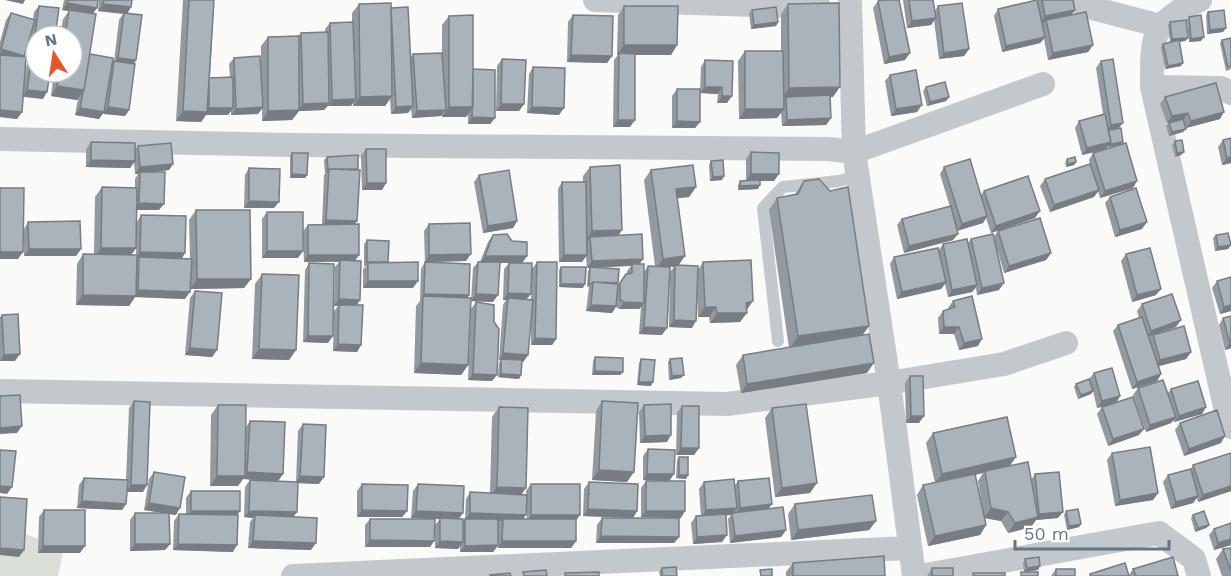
<svg xmlns="http://www.w3.org/2000/svg" width="1231" height="576" font-family="'Work Sans',sans-serif">
<style>
.green{fill:#dadfd7}
.lines{fill:none;stroke-linecap:round;stroke-linejoin:round}
.service{stroke:#c3c8cc;stroke-width:12}
.minor{stroke:#c3c8cc;stroke-width:24}
.wall{fill:#929a9f;fill-rule:evenodd}
.shaded-wall{fill:#777d82}
.building{fill:#aab3b9;stroke:#777d82;stroke-width:1.5}
</style>
<rect width="100%" height="100%" fill="#fafaf8"/>
<!-- green -->
<path class="green" d="M0 525 64 548 58 576H0Z"/>
<g class="lines">
<!-- service -->
<path class="service" d="M778 341 763 208 783 187 839 181 858 176"/>
<!-- minor -->
<path class="minor" d="M595 0 819 7
M850 0 854 152 889 383 914 576
M1200 0C1150 24 1152 35 1152 87L1227 415 1231 427
M1084 6 1161 26
M1152 87 1221 88 1231 93
M0 139 291 145 828 149 854 152 1043 84
M0 391 727 404 889 383 1004 364 1066 343
M293 576 909 548
M920 576 1159 533 1194 559 1199 576"/>
</g>
<!-- wall -->
<path class="wall" d="M64 0H98L97 8 93 13 90 54 112 64 114 62 119 20 123 14 98 11 99 0H132L131 7 127 13 136 60 134 64 129 110 125 116 103 113 99 119 75 115 78 99 77 100 51 96 54 72H72V36H60L63 19 69 11 62 10Z
M183 0H214L210 78 230 77 229 64 234 58 261 76V46L268 37 298 36 301 33 325 32V29L330 23 352 22V13L359 4 391 8 410 58 413 54 442 53V25L449 16 495 118 490 124H468V115L466 117H442V115L441 116 412 118 411 109 408 113 391 114 390 99 385 106H353V103L351 106H328L324 110 299 111 292 120 262 121V109L258 114 231 115V111L228 115H206L201 122 176 121Z
M903 0H933L935 11 938 6 969 49 964 56 939 59 934 20 931 25 907 28Z
M1038 0H1073L1071 15 1093 45 1088 52 1048 60 1044 39 1040 43 1002 52 994 16 998 9 1037 1Z
M878 1 905 60 884 64 873 8Z
M788 4 833 97H830L831 118 826 125 782 126 781 112 777 118 739 119 738 61 745 51H781V14Z
M39 6 43 99 23 97 22 112 17 119 0 117V42L6 20 11 13 33 19 34 12ZM32 29 23 90V57Z
M624 6 677 45 671 55H635L630 127H613L614 60 618 55H617L618 15Z
M752 10 778 22 776 26 751 29 749 13Z
M1208 12 1223 32 1207 34 1206 15Z
M573 15 612 56 607 63 567 62 568 22Z
M1189 17 1201 41 1189 42 1187 20Z
M1170 22 1188 38 1185 41 1179 42 1181 66 1165 69 1161 47 1163 44 1170 42 1168 25Z
M1222 40 1231 69 1226 71 1220 43Z
M502 59 524 104 519 111H496L497 66Z
M705 60 733 61 727 103H717L718 94 700 93 701 67Z
M1101 61 1119 128 1121 145 1133 188 1100 198 1098 191 1094 197 1050 212 1040 186 1045 179 1090 164 1089 160 1093 153 1118 146 1108 147 1107 146 1106 149 1082 155 1075 128 1079 121 1103 114 1096 68Z
M533 67 559 115 527 113 529 74Z
M890 75 917 112 891 116 885 81Z
M926 87 949 97 946 101 927 106 923 91Z
M677 89 700 122 695 128H672V96Z
M1165 97 1220 119 1186 128 1183 132 1169 136 1166 126 1169 123H1167L1160 104Z
M1223 140 1231 163 1222 165 1218 147Z
M1175 141 1184 152 1181 155 1175 157 1172 145Z
M91 142 135 150 138 146 173 164 169 170 154 172 159 210H136V248L131 255H136L137 222 141 215 182 259H190L189 220 196 210 251 279 244 288 190 289 185 299 135 297 129 306 76 305 77 264 83 254H94L95 197 102 187 135 188V179L138 174H135L134 162 130 168 86 167V149Z
M366 149 386 183 382 190H362L361 156Z
M751 152 774 181H760L758 189 738 190V185L740 181H746V159Z
M292 153 307 175 305 178H290V156Z
M327 157 358 169 357 221 355 224 359 255 355 261 360 300 357 305 361 345 357 352 333 351 334 311 338 306H334L335 267 339 262H304L303 231 308 225 322 224 324 175 325 174 324 160Z
M1067 159 1076 162 1074 165 1066 167 1065 163Z
M711 161 722 180 710 181 709 165Z
M590 167 622 230 618 236 644 272 648 266H655L644 180 651 170 696 187 689 197 678 198 679 266 698 270 703 262 747 310 740 322 710 323 709 317H698L697 295 692 328 669 327 670 272 674 267H670L662 335 639 334 641 307 639 309H619L616 307 612 313 586 311 589 287H587L588 271 590 268H587L586 256 582 262H559L558 189 562 182H583V176ZM631 266 627 271V274H626L618 285 594 268Z
M944 167 981 195 984 191 1035 218 991 233 986 218 983 223 957 230 953 240 904 253 897 225 902 219 950 207 940 174Z
M249 168 274 208H244L245 175Z
M479 175 517 221 513 228 483 233 474 182Z
M804 181 869 326 862 336 867 373 741 393 736 365 743 355 789 348 769 210 777 198 795 194Z
M1110 197 1142 229 1115 237 1105 203Z
M267 212 298 258H262V219Z
M28 222 81 249 76 256H24V229Z
M429 224 466 261 425 262 424 231Z
M998 231 1051 253 1046 260 1004 273 997 249 999 290 977 295 976 288 972 292 948 297 945 284 941 289 897 299 890 264 894 257 939 250 943 244 968 243 971 239 994 236Z
M493 235 512 241 527 256 522 263 527 299 531 300 532 269 537 262 556 339 552 345H531V321L528 355 523 362H522L521 375 519 379 498 377 499 363 501 360H499L503 305 506 300H503L504 269 509 263H500L493 302 471 301 473 268 478 262H480L488 242Z
M1216 235 1231 245 1228 249 1215 251 1213 238Z
M367 240 388 262 413 288H363V269L366 266H364V244Z
M1126 254 1156 295 1132 302 1121 261Z
M425 262 468 298V365L461 375 414 373 416 306 420 301 421 269Z
M309 263 328 343 303 342 305 270Z
M561 267 583 288 559 287V270Z
M262 274 296 350 289 360 252 359 255 284Z
M1231 277V311L1220 314 1212 288 1217 281Z
M195 291 217 350 212 357 185 355 190 298Z
M953 301 978 346 959 350 954 334H939L938 318 943 311 949 309 948 308Z
M476 302 494 322 492 381 468 380 471 309Z
M1142 304 1176 327 1158 333 1191 352 1186 359 1159 366 1161 374 1157 381 1132 389 1113 331 1118 325 1139 318 1137 311Z
M2 315 15 361H0V317Z
M1223 318 1231 348 1225 350 1219 325Z
M595 357 623 372 620 375H592L593 361Z
M641 359 651 386 637 385 639 363Z
M670 359 681 378 669 380 668 362Z
M1094 373 1120 396 1116 403 1097 408 1093 391 1091 394 1078 399 1074 387 1076 384 1089 379Z
M910 376 919 423H906L905 383Z
M1138 388 1168 393 1171 389 1206 407 1202 414 1174 422 1173 420 1171 423 1146 432 1133 395Z
M134 401 143 492H127L126 504 122 510 77 508 79 485 84 478 126 480 129 408Z
M602 401 627 482 592 480 596 411Z
M218 405 246 427 250 421 283 474 278 481 243 479 238 486H210L211 415Z
M644 405 667 442 640 443 639 412Z
M682 406 699 448 694 455H676L677 413Z
M499 407 521 494 526 495V491L531 484 576 520V541L571 548H498V546L493 552H460V546L458 549 435 548V525L440 519 411 518 413 491 418 484 463 521 465 519 466 499 470 492 490 493 492 417ZM526 497 527 519H523L526 515Z
M1102 407 1139 435 1108 446 1097 414Z
M772 408 810 493 775 497 765 418Z
M1180 423 1221 443 1184 456 1175 430Z
M303 424 319 484 298 483 297 512 294 516 311 550 248 548 250 522 253 518 244 517 245 487 250 480 296 482 298 431Z
M933 433 1010 466 1031 480 1035 474 1058 518 1036 520 1031 527 1008 533 1001 521 985 518 986 525 980 535 928 546 917 495 923 485 935 483 926 443ZM983 473 978 481 982 505 975 475Z
M648 449 674 474 669 481 643 480V456Z
M1112 453 1158 493 1153 500 1115 506 1107 460Z
M1231 453V491L1198 502 1197 498 1193 503 1171 509 1163 482 1168 475 1191 469 1193 465Z
M679 457 688 475 686 479 676 478 677 460Z
M154 472 176 515 169 514 170 544 165 550 130 551V520L135 513H163L144 510 149 479Z
M646 481 681 518 641 517V488Z
M738 481 769 509 786 530 781 537 730 543 728 519 731 515H726L722 542 693 544 691 523 696 516H701L699 489 704 482 735 485Z
M589 482 637 511 633 518 583 516 584 489Z
M362 484 407 511 402 517H357V491Z
M191 491 240 511 237 515 233 552 173 550 174 521 179 514H186V498Z
M795 504 876 521 869 530 791 540 788 514Z
M44 510 80 553H38L39 517Z
M1066 511 1081 524 1079 527 1067 530 1064 515Z
M1193 515 1209 525 1206 528 1195 532 1191 518Z
M602 518 679 537 674 543H596L597 525Z
M370 519 434 541 430 547H365V525Z
M1214 529 1231 545 1214 550 1209 535Z
M1231 548V576H1222L1216 559 1223 549Z
M1025 559 1038 570 1024 572 1023 563Z
M793 563 885 576H786V572Z
M662 568 677 576H660L659 572Z
M932 568 953 576H927Z
M1056 569 1075 576H1051Z
M1133 569 1178 576H1089L1090 574 1129 575Z"/>
<!-- shaded-wall -->
<path class="shaded-wall" d="M5 0H25L23 4Z
M67 3 97 8 92 15 62 10Z
M103 4 131 7 127 14 98 11Z
M1075 10 1070 17 1046 20 1045 22 1041 23 1045 16Z
M936 18 931 25 907 28 912 21Z
M778 22 776 26 751 29 754 25Z
M1226 28 1223 32 1207 34 1210 30Z
M1045 37 1040 43 1002 52 1006 46Z
M1204 37 1201 41 1189 42 1191 39Z
M1188 38 1185 41 1170 43 1172 39Z
M624 45H677L671 55H617Z
M1093 45 1088 52 1048 60 1053 53Z
M1 49 24 56 0 57Z
M969 49 964 56 939 59 944 53Z
M910 53 905 60 884 64 889 57Z
M571 55 612 56 607 63 567 62Z
M118 58 136 60 132 67 113 65Z
M1183 63 1181 66 1165 69 1168 66Z
M57 86 84 90 77 100 51 96Z
M705 87H722L718 94 700 93Z
M840 87 833 97 782 98 789 88Z
M27 90 47 92 43 99 22 96Z
M392 96 385 106H353L360 97Z
M722 96H732L727 103H717Z
M949 97 946 101 927 106 930 102Z
M356 99 351 106H328L332 100Z
M329 103 324 110 299 111 292 120 262 121 268 111 298 110 303 104Z
M501 104H524L519 111H496Z
M922 105 917 112 891 116 896 109Z
M413 106 408 113 391 114 396 107Z
M108 107 129 110 125 116 103 114Z
M263 107 258 114 231 115 236 109Z
M449 107H473L466 117H442Z
M532 107 564 108 559 115 527 113Z
M80 108 104 112 99 119 75 115Z
M209 108H233L228 115H206L201 122 176 121 183 111 206 112Z
M745 109H784L777 118 739 119Z
M0 110 22 112 17 119 0 117Z
M446 110 441 116 412 118 417 111Z
M1224 112 1220 119 1186 128 1191 121Z
M1188 113 1183 120 1167 123 1172 116Z
M472 117 495 118 490 124H468Z
M831 118 826 125 782 126 787 120Z
M618 120H635L630 127H613Z
M677 121 700 122 695 128H672Z
M1123 123 1118 129 1106 131 1111 125Z
M1186 129 1183 132 1169 136 1172 132Z
M1111 142 1106 149 1082 155 1087 148Z
M1123 142 1120 145 1108 147 1110 144Z
M1184 152 1181 155 1175 157 1177 153Z
M1231 157V163L1222 165 1227 158Z
M91 160 135 161 130 168 86 167Z
M1076 162 1074 165 1066 167 1068 164Z
M173 164 169 170 140 173V172L138 174H135L140 167Z
M292 174 307 175 305 178H290Z
M751 174H779L774 181H746Z
M724 176 722 180 710 181 713 177Z
M1137 181 1133 188 1100 198 1105 191Z
M367 183H386L382 190H362Z
M760 185 758 189 738 190 740 186Z
M696 187 689 197 670 199 676 189Z
M1099 190 1094 197 1050 212 1054 205Z
M249 201 279 202 274 208H244Z
M139 203 164 204 159 210H134Z
M1040 211 1035 218 991 233 996 226Z
M987 216 983 223 957 231 962 224Z
M326 220 357 221 352 228 322 226Z
M517 221 513 228 483 233 488 226Z
M1147 222 1142 229 1115 237 1120 230Z
M622 230 615 240 590 237 588 241H585L592 231Z
M958 234 953 240 904 253 909 246Z
M1231 245 1228 249 1215 251 1218 247Z
M101 248H136L129 258H94Z
M29 249H81L76 256H24Z
M267 251H303L298 258H262Z
M0 252H23L18 259H0Z
M140 252 185 253 181 260 139 257 138 259H136Z
M1051 253 1046 260 1004 273 1009 266Z
M471 254 466 261 425 262 429 255Z
M308 255H359L354 261 304 262Z
M564 255H587L582 262H559Z
M485 256H527L522 263H480Z
M685 256 678 266 656 269 663 259Z
M643 259 639 265 587 268 592 261Z
M197 279H251L244 288 190 289Z
M368 281H418L413 288H363Z
M946 282 941 289 897 299 902 292Z
M1004 283 999 290 977 295 982 288Z
M561 284H585L583 288 559 287Z
M977 285 972 292 948 297 952 290Z
M1161 289 1156 295 1132 302 1137 295Z
M138 290 190 292 185 299 135 297 129 306 76 305 83 295 133 296Z
M508 293 531 294 526 300 508 298 506 300H503Z
M424 294 469 295 465 302 423 296 420 301Z
M476 294 498 295 493 302 471 301Z
M339 299 360 300 355 307 339 305 338 306H334Z
M753 301 746 311 747 313 740 322 710 323 717 313Z
M624 302 644 303 639 309H619Z
M591 305 616 306 612 313 586 311Z
M1231 305V311L1220 314 1224 307Z
M705 307H716L709 317H698Z
M674 320 696 321 692 328 669 327Z
M1181 320 1176 327 1146 337 1151 331Z
M869 326 860 338 790 349 798 336Z
M644 327 667 328 662 335 639 334Z
M944 327H959L954 334H939Z
M308 336H333L328 343 303 342Z
M535 338 556 339 552 345H531Z
M982 339 978 346 959 350 964 343Z
M1231 342V348L1225 350 1230 343Z
M338 344 361 345 357 352 333 351Z
M190 348 217 350 212 357 185 355Z
M259 349 296 350 289 360 252 359Z
M1191 352 1186 359 1155 367 1160 360Z
M503 353 528 355 523 362 499 360Z
M20 354 15 361H0L4 355Z
M421 363 468 365 461 375 414 373Z
M874 363 867 373 741 393 747 384Z
M595 371 623 372 620 375H592Z
M473 374 497 375 492 381 468 380Z
M501 374 521 375 519 379 498 377Z
M1161 374 1157 381 1132 389 1137 382Z
M684 375 681 378 669 380 672 376Z
M639 382H653L651 386 637 385Z
M1093 391 1091 394 1078 399 1081 395Z
M1120 396 1116 403 1097 408 1102 401Z
M1206 407 1202 414 1174 422 1179 416Z
M911 416H924L919 423H906Z
M1176 417 1171 423 1146 432 1150 425Z
M22 426 17 433 0 434V428Z
M1144 429 1139 435 1108 446 1113 439Z
M671 435 667 442 640 443 645 436Z
M1225 436 1221 443 1184 456 1189 449Z
M681 448H699L694 455H676Z
M1016 457 1009 467 985 471 983 473 935 483 942 474Z
M599 470 634 472 627 482 592 480Z
M247 472 283 474 278 481 243 479 238 486H210L217 476H245Z
M647 474H674L669 481 643 480Z
M679 475H688L686 479 676 478Z
M300 476 324 477 319 484 296 483Z
M817 483 810 493 775 497 782 488Z
M131 485H147L143 492H126Z
M0 486 12 487 7 494 0 493Z
M1231 486V491L1198 502 1203 495Z
M497 487 526 488 519 498 490 497Z
M1158 493 1153 500 1115 506 1120 500Z
M1198 496 1193 503 1171 509 1176 502Z
M82 501 126 504 122 510 77 508Z
M149 503 180 508 176 515 144 510Z
M772 504 767 511 735 515 740 508Z
M737 508 732 514V513L731 515 701 517 706 510Z
M991 508 1008 512 1001 521 984 518Z
M588 509 637 511 633 518 583 516Z
M362 510 407 511 402 517H357Z
M191 511H240L235 518H187Z
M249 511 297 512 292 518 255 515 253 518 244 517Z
M416 511 463 513 458 520 411 518Z
M646 511H685L681 518 641 517Z
M1063 512 1058 518 1036 520 1031 527 1008 533 1015 523 1037 517 1039 514Z
M470 513 526 515 521 522 503 519 501 521 465 520Z
M531 515H580L575 522H527Z
M876 521 869 530 791 540 798 530Z
M1081 524 1079 527 1067 530 1069 526Z
M986 525 980 535 928 546 935 536Z
M1209 525 1206 528 1195 532 1198 528Z
M786 530 781 537 730 543 735 536Z
M727 535 722 542 693 544 697 537Z
M601 536 679 537 674 543H596Z
M1231 539V545L1214 550 1218 543Z
M370 540 434 541 430 547H365Z
M253 541 316 543 311 550 248 548Z
M440 541 463 542 458 549 435 548Z
M502 541H576L571 548H498Z
M135 544H170L165 550 130 551Z
M178 544 237 545 233 552 173 550Z
M498 545 493 552H460L465 546Z
M43 546H85L80 553H38Z
M0 548 24 550 19 557 0 555Z
M1040 566 1038 570 1024 572 1027 568Z"/>
<!-- building -->
<path class="building" d="M68 0H98L97 8 67 3Z
M104 0H132L131 7 103 4Z
M189 0H214L207 112 183 111Z
M883 0H899L910 53 889 57 878 1Z
M909 0H933L936 18 912 21Z
M1037 0 1045 37 1006 46 998 9Z
M1042 0H1073L1075 10 1045 16Z
M391 3 392 96 360 97 359 4Z
M839 3 840 87 789 88 788 4Z
M962 3 969 49 944 53 938 6Z
M39 6 59 8 55 36H36V72H50L47 92 27 90Z
M624 6H678L677 45H624Z
M408 7 413 106 396 107 391 8Z
M776 7 778 22 754 25 752 10Z
M69 10 96 14 84 90 57 86 60 72H72V54L74 55 76 46 72 45V36H65Z
M1224 10 1226 28 1210 30 1208 12Z
M1086 12 1093 45 1053 53 1046 20Z
M11 13 35 20 24 56 1 49Z
M124 13 142 15 136 60 118 58Z
M473 15V107H449V16Z
M573 15 613 16 612 56 571 55Z
M1201 15 1204 37 1191 39 1189 17Z
M1186 20 1188 38 1172 39 1170 22Z
M353 22 356 99 332 100 330 23Z
M328 32 329 103 303 104 301 33Z
M299 36V110L268 111V37Z
M1231 38V66L1228 67 1222 40Z
M1179 40 1183 63 1168 66 1163 44Z
M745 51H783L784 109H745Z
M442 53 446 110 417 111 413 54Z
M619 53 635 54V120H618Z
M90 54 113 58 104 112 80 108 83 92 84 90Z
M0 55 26 57 22 112 0 110Z
M260 56 263 107 236 109 234 58Z
M502 59 526 60 524 104H501Z
M1113 59 1123 123 1111 125 1101 61Z
M705 60 733 61 732 96H722V87H705Z
M114 61 135 64 129 110 108 107Z
M533 67 565 68 564 108 532 107Z
M473 69 495 70V118L472 117Z
M916 70 922 105 896 109 890 75Z
M233 77V108H209V78Z
M945 82 949 97 930 102 926 87Z
M1216 83 1224 112 1191 121 1188 113 1172 116 1165 97Z
M677 89H700V122L677 121Z
M830 95 831 118 787 120 786 97Z
M1105 114 1111 142 1087 148 1079 121Z
M1183 119 1186 129 1172 132 1169 123Z
M1121 128 1123 142 1110 144 1111 142 1108 130Z
M1231 138V157L1227 158 1223 140Z
M1182 140 1184 152 1177 153 1175 141Z
M91 142 135 143V161L91 160Z
M171 143 173 164 140 167 138 146Z
M1126 143 1137 181 1105 191 1093 153Z
M366 149H386V183H367Z
M751 152 779 153V174H751Z
M292 153H308L307 175 292 174Z
M358 155V169H329L328 171 327 157Z
M1075 157 1076 162 1068 164 1067 159Z
M970 159 987 216 962 224 944 167Z
M723 160 724 176 713 177 711 161Z
M1090 164 1099 190 1054 205 1045 179Z
M620 165 622 230 592 231 590 167Z
M693 165 696 187 676 189 685 256 663 259 651 170Z
M249 168 280 169 279 202 249 201Z
M329 169 360 170 357 221 326 220Z
M509 170 517 221 488 226 479 175Z
M140 172H165L164 204 139 203Z
M1028 176 1040 211 996 226 984 191Z
M819 179 830 191 848 187 869 326 798 336 777 198 798 194 804 181Z
M760 180V185L740 186V181Z
M562 182H586L587 255H564Z
M102 187 137 188 136 248H101Z
M0 188H24L23 252H0Z
M1136 188 1147 222 1120 230 1110 197Z
M951 206 958 234 909 246 902 219Z
M196 210H250L251 279H197Z
M267 212H303V251H267Z
M141 215 186 216 185 253 140 252Z
M1040 218 1051 253 1009 266 998 231Z
M80 221 81 249H29L28 222Z
M470 223 471 254 429 255V224Z
M359 224V255H308V225Z
M1228 233 1231 245 1218 247 1216 235Z
M507 234 512 241 527 242V256H485L493 235Z
M642 234 643 259 592 261 590 237Z
M993 234 1004 283 982 288 971 239Z
M967 239 977 285 952 290 943 244Z
M367 240 389 241 388 262H367Z
M938 248 946 282 902 292 894 257Z
M1150 248 1161 289 1137 295 1126 254Z
M83 254 137 255 136 296 83 295Z
M139 257 192 259 190 292 138 290Z
M340 260 361 261 360 300 339 299Z
M751 260 753 301 746 303 747 313H717L716 307H705L703 262Z
M418 262V281H368V263Z
M425 262 470 264 469 295 424 294Z
M478 262H500L498 295 476 294Z
M537 262H557L556 339 535 338Z
M309 263 334 264 333 336H308Z
M509 263H532L531 294 508 293Z
M632 264H644V303L624 302 620 299V283L626 274 632 273Z
M675 265 698 266 696 321 674 320Z
M648 266 670 267 667 328 644 327Z
M561 267H586L585 284H561Z
M590 267 619 269 618 283 593 282 591 284H589Z
M262 274 299 275 296 350 259 349Z
M1231 277V305L1224 307 1217 281Z
M593 282 618 284 616 306 591 305Z
M195 291 222 293 217 350 190 348Z
M1172 294 1181 320 1151 331 1142 304Z
M423 296 471 298 468 365 421 363Z
M972 296 982 339 964 343 959 327H944L943 311 955 307 953 301Z
M508 298 533 300 528 355 503 353Z
M476 302 494 305V322L499 329 497 375 473 374Z
M339 305H363L361 345 338 344Z
M18 314 20 354 4 355 2 315Z
M1231 316V342L1230 343 1223 318Z
M1142 317 1161 374 1137 382 1118 325Z
M1184 326 1191 352 1160 360 1153 335Z
M869 334 874 363 747 384 743 355Z
M595 357 623 358V372L595 371Z
M682 358 684 375 672 376 670 359Z
M501 359 522 360 521 375 501 374Z
M641 359 655 360 653 382H639Z
M1112 368 1120 396 1102 401 1094 373Z
M910 376H923L924 416H911Z
M1089 379 1093 391 1081 395 1076 384Z
M1163 380 1176 417 1150 425 1138 388Z
M1198 381 1206 407 1179 416 1171 389Z
M20 395 22 426 0 428V396Z
M1133 397 1144 429 1113 439 1102 407Z
M134 401 150 402 147 485H131Z
M602 401 638 403 634 472 599 470Z
M671 404V435L645 436 644 405Z
M806 404 817 483 782 488 772 408Z
M218 405H246L245 476H217Z
M682 406H699V448H681Z
M499 407 528 408 526 488 497 487Z
M1217 410 1225 436 1189 449 1180 423Z
M1007 417 1016 457 942 474 933 433Z
M250 421 285 422 283 474 247 472Z
M303 424 326 425 324 477 300 476Z
M1150 447 1158 493 1120 500 1112 453Z
M648 449 675 450 674 474H647Z
M0 450 16 451 12 487 0 486Z
M1231 453V486L1203 495 1193 465Z
M679 457H688V475H679Z
M1028 462 1038 517 1015 523 1008 512 991 508 985 471Z
M1191 469 1198 496 1176 502 1168 475Z
M154 472 185 477 180 508 149 503Z
M1059 472 1063 512 1039 514 1035 474Z
M975 474 986 525 935 536 923 485Z
M84 478 128 480 126 504 82 501Z
M769 478 772 504 740 508 738 481Z
M734 479 737 508 706 510 704 482Z
M250 480 298 482 297 512 249 511Z
M646 481H685V511H646Z
M589 482 638 484 637 511 588 509Z
M362 484 408 485 407 511 362 510Z
M418 484 464 486 463 513 416 511Z
M531 484H580V515H531Z
M191 491H240V511H191Z
M470 492 527 495 526 515 470 513Z
M872 495 876 521 798 530 795 504Z
M0 497 27 499 24 550 0 548Z
M783 507 786 530 735 536 732 513Z
M1078 509 1081 524 1069 526 1066 511Z
M44 510H85V546H43Z
M1204 511 1209 525 1198 528 1193 515Z
M135 513H169L170 544H135Z
M179 514 238 515 237 545 178 544Z
M726 514 727 535 697 537 696 516Z
M255 515 317 518 316 543 253 541Z
M440 518 463 519V542L440 541Z
M602 518H679V537L601 536Z
M370 519H435L434 541 370 540Z
M465 519H498V545L465 546Z
M503 519H576V541H502Z
M1231 523V539L1218 543 1214 529Z
M1231 548V571L1223 549Z
M884 556 885 576H793V563Z
M1039 557 1040 566 1027 568 1025 559Z
M1173 557 1178 576H1136L1133 569Z
M1125 563 1129 576H1091L1090 574Z
M676 567 677 576H662V568Z
M932 568H953V576H932Z
M772 569V576H761L760 570Z
M1056 569H1075V576H1056Z
M546 570 547 576H524L523 572Z
M599 572V576H565V573Z
M1021 572H1038V576H1021Z
M510 573 511 576H490V575Z
M973 573H1005V576H973Z"/>
<!-- north arrow -->
<g transform="translate(54 54) rotate(348)"><circle r="28" fill="#ffffff" stroke="#c1c8cd" stroke-width="1.5"/>
<path d="M0-4.5L10 22L0 15L-10 22Z" fill="#e4572e"/>
<text y="-9" font-size="16" font-weight="bold" text-anchor="middle" fill="#657683">N</text>
</g>
<!-- scale -->
<path d="M1015 540v9h154v-9" fill="none" stroke="#657683" stroke-width="3"/>
<text x="1024" y="540" font-size="18" fill="#657683" stroke="#ffffff" stroke-width="4.5" paint-order="stroke">50 m</text>
</svg>
